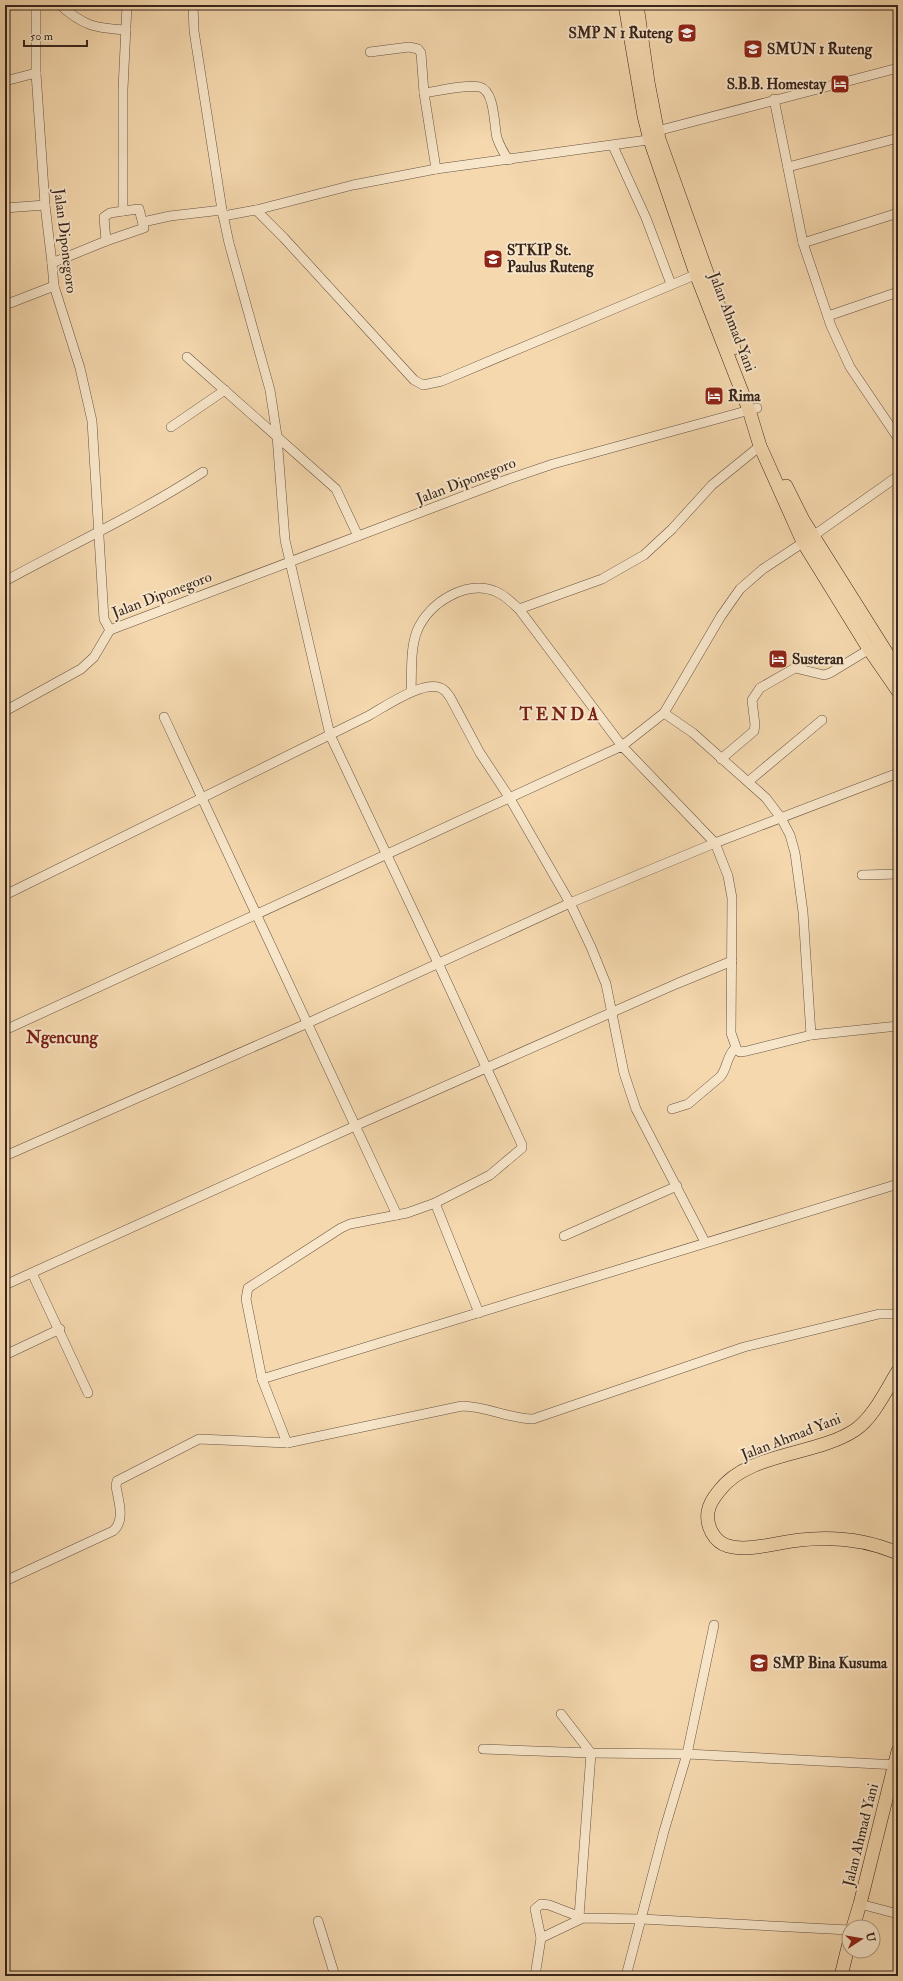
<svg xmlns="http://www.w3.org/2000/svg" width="903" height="1981" viewBox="0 0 903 1981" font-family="'IM FELL Double Pica',serif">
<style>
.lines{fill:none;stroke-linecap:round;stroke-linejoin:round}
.minor-casing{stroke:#665241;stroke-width:10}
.highway-casing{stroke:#37251d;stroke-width:14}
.minor{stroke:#f8e6ca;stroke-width:9}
.highway{stroke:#f5d8ae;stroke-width:13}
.labels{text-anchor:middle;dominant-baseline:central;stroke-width:4;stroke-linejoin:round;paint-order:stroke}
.poi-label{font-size:15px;font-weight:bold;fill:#37251d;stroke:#f8e6ca;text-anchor:start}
.street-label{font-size:15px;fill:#37251d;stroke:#f8e6ca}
.quarter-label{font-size:17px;font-weight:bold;fill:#7a1f14;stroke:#f8e6ca}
</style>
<rect width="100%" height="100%" fill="#f5d8ae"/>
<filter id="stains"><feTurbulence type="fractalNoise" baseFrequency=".005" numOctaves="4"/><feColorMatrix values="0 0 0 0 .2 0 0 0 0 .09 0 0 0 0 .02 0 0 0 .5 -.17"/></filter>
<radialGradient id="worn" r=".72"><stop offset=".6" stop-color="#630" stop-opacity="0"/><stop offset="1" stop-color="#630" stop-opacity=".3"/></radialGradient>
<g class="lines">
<g class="minor-casing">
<g id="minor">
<polyline points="36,5 36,73 45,205 52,263 54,286 80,368 92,421 104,619 110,630 506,480 553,464 757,408"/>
<path d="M60,5C84,26 94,28 126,30"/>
<polyline points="193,5 194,31 222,210 229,243 270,390 277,436 285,540 330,735 438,963 522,1145 522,1148 490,1175 435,1203 407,1213 350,1224 341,1228 248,1288 246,1299 262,1379 287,1443"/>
<path d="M370,52L409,47L418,49L421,53L424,93C439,91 465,84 480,87C495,91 494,126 497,138C500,146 504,154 509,160"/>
<polyline points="5,81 36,73"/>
<polyline points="424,93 436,169"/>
<polyline points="774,99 803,243 831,326 850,367 898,438"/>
<polyline points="657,131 898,68"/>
<polyline points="613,146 646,218 671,284"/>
<polyline points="788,167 898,138"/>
<polyline points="5,208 45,205"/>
<polyline points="256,210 353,185 436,169 655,139"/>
<polyline points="223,216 256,210 284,238 414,380 423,385 442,381 702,272"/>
<polyline points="143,222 170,216 222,210"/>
<polyline points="106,241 144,228 139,209 123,211"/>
<polyline points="803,243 898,213"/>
<polyline points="52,263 106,241 104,217 110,213 123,211 123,89 127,5"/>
<polyline points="5,305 54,286"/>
<polyline points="828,316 898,292"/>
<polyline points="187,357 336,489 358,536"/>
<polyline points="171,427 225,390"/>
<path d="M5,581C71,545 140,513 203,472"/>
<polyline points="519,609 602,579 644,555 672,529 712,485 760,446"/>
<path d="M411,691C412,672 410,649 417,631C429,602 467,579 497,592C506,596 512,603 519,609L622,746L664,713L721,616L740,589L763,569L813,536L898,476"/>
<polyline points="5,711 81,669 94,657 110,630"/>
<polyline points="664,713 693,733 766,798 781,818 790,835 795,853 803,912 811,1035"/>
<polyline points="164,717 397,1215"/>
<polyline points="721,759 754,731 755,725 752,700 760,688 795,668 824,675 830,673 873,647"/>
<polyline points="749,781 822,720"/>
<polyline points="862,875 898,874"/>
<path d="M5,895L368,716C383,708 428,676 444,690C446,691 448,695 450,697L480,753L509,797L570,903L591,947L606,984L624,1073L636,1109L705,1242"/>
<polyline points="5,1030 622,746 715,843 728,876 732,898 731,1033 737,1050 740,1052 747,1051 811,1035 898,1026"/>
<path d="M672,1109L688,1104L720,1077C728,1068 725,1059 735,1048"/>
<polyline points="5,1156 308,1023 570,903 715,843 898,773"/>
<polyline points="435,1203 479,1313"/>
<polyline points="564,1236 677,1186"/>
<polyline points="32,1273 88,1393"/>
<polyline points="5,1285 355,1126 676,984 732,961"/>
<polyline points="5,1355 60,1329"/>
<polyline points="262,1379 898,1184"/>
<path d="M5,1581L113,1531C126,1520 118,1500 116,1486L117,1481L199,1439L287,1443L462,1406C486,1406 509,1419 533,1419L744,1347L879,1314H898"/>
<polyline points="561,1714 591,1753 579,1917"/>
<polyline points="483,1749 591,1753 687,1754 898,1765"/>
<polyline points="860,1904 898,1914"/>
<polyline points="583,1918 549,1905 541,1904 535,1909 541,1938 583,1918 641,1919 849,1930"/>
<polyline points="318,1921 335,1976"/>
<polyline points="535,1976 541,1938"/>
<polyline points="626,1976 664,1831 687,1754 714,1625"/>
</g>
</g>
<g class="highway-casing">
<g id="highway">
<polyline points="625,5 644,116 650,140 696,274 749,410 760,446 803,542 869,649 898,691"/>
<polyline points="637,5 648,82 659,139 734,348"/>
<polyline points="786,486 803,520 898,671"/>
<path d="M898,1371C886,1390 874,1417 855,1430C816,1456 748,1452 719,1491C714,1497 709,1505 708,1512C706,1526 714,1542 728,1546C748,1552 779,1542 800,1540C833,1536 867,1540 898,1553"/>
<polyline points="853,1927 860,1904 898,1751"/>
<polyline points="841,1976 849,1943"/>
</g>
</g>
<use href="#minor" class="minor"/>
<use href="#highway" class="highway"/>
</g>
<defs>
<g id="school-square" transform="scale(1)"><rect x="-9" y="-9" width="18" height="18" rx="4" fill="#8f2418" stroke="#f8e6ca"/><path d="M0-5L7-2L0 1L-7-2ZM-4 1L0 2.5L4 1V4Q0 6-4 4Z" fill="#fff"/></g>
<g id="hotel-square" transform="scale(1)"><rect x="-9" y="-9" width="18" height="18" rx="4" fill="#8f2418" stroke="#f8e6ca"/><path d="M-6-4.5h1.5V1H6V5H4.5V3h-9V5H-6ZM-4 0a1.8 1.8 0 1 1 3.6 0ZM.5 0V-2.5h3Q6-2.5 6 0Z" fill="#fff"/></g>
</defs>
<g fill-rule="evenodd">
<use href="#school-square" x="687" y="33"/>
<use href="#school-square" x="753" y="49"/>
<use href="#hotel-square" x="840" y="84"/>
<use href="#school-square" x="493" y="259"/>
<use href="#hotel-square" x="714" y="396"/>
<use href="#hotel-square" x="778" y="659"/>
<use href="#school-square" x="759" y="1663"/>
</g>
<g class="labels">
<g class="poi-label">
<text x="673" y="33" text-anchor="end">SMP N 1 Ruteng</text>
<text x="767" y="49">SMUN 1 Ruteng</text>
<text x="826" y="84" text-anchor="end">S.B.B. Homestay</text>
<text x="507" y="250">STKIP St.<tspan x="507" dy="17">Paulus Ruteng</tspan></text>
<text x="728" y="396">Rima</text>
<text x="792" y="659">Susteran</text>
<text x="773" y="1663">SMP Bina Kusuma</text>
</g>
<g class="street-label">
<text transform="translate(65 241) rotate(83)">Jalan Diponegoro</text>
<text transform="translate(732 322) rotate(69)">Jalan Ahmad Yani</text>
<text transform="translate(466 481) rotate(-21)">Jalan Diponegoro</text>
<text transform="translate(162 595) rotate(-21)">Jalan Diponegoro</text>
<text transform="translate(791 1437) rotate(-21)">Jalan Ahmad Yani</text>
<text transform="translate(861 1835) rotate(-76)">Jalan Ahmad Yani</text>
</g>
<g class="quarter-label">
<text x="559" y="714">T E N D A</text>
<text x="62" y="1037">Ngencung</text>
</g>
</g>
<rect width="903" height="1981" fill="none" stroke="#f5d8ae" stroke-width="20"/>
<rect x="6" y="6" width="891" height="1969" fill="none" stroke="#37251d" stroke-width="2"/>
<rect x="10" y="10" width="883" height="1961" fill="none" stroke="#37251d"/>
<g transform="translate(861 1939) rotate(78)"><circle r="19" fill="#f8e6ca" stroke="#ab9985"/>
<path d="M0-3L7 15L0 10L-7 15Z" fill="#8f2418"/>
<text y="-6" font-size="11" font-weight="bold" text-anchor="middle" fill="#37251d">U</text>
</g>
<path d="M24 40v6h63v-6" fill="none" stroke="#37251d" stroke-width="2"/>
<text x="30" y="40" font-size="12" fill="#37251d" stroke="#f8e6ca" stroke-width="3" paint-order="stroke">50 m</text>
<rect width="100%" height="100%" filter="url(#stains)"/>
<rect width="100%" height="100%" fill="url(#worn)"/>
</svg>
